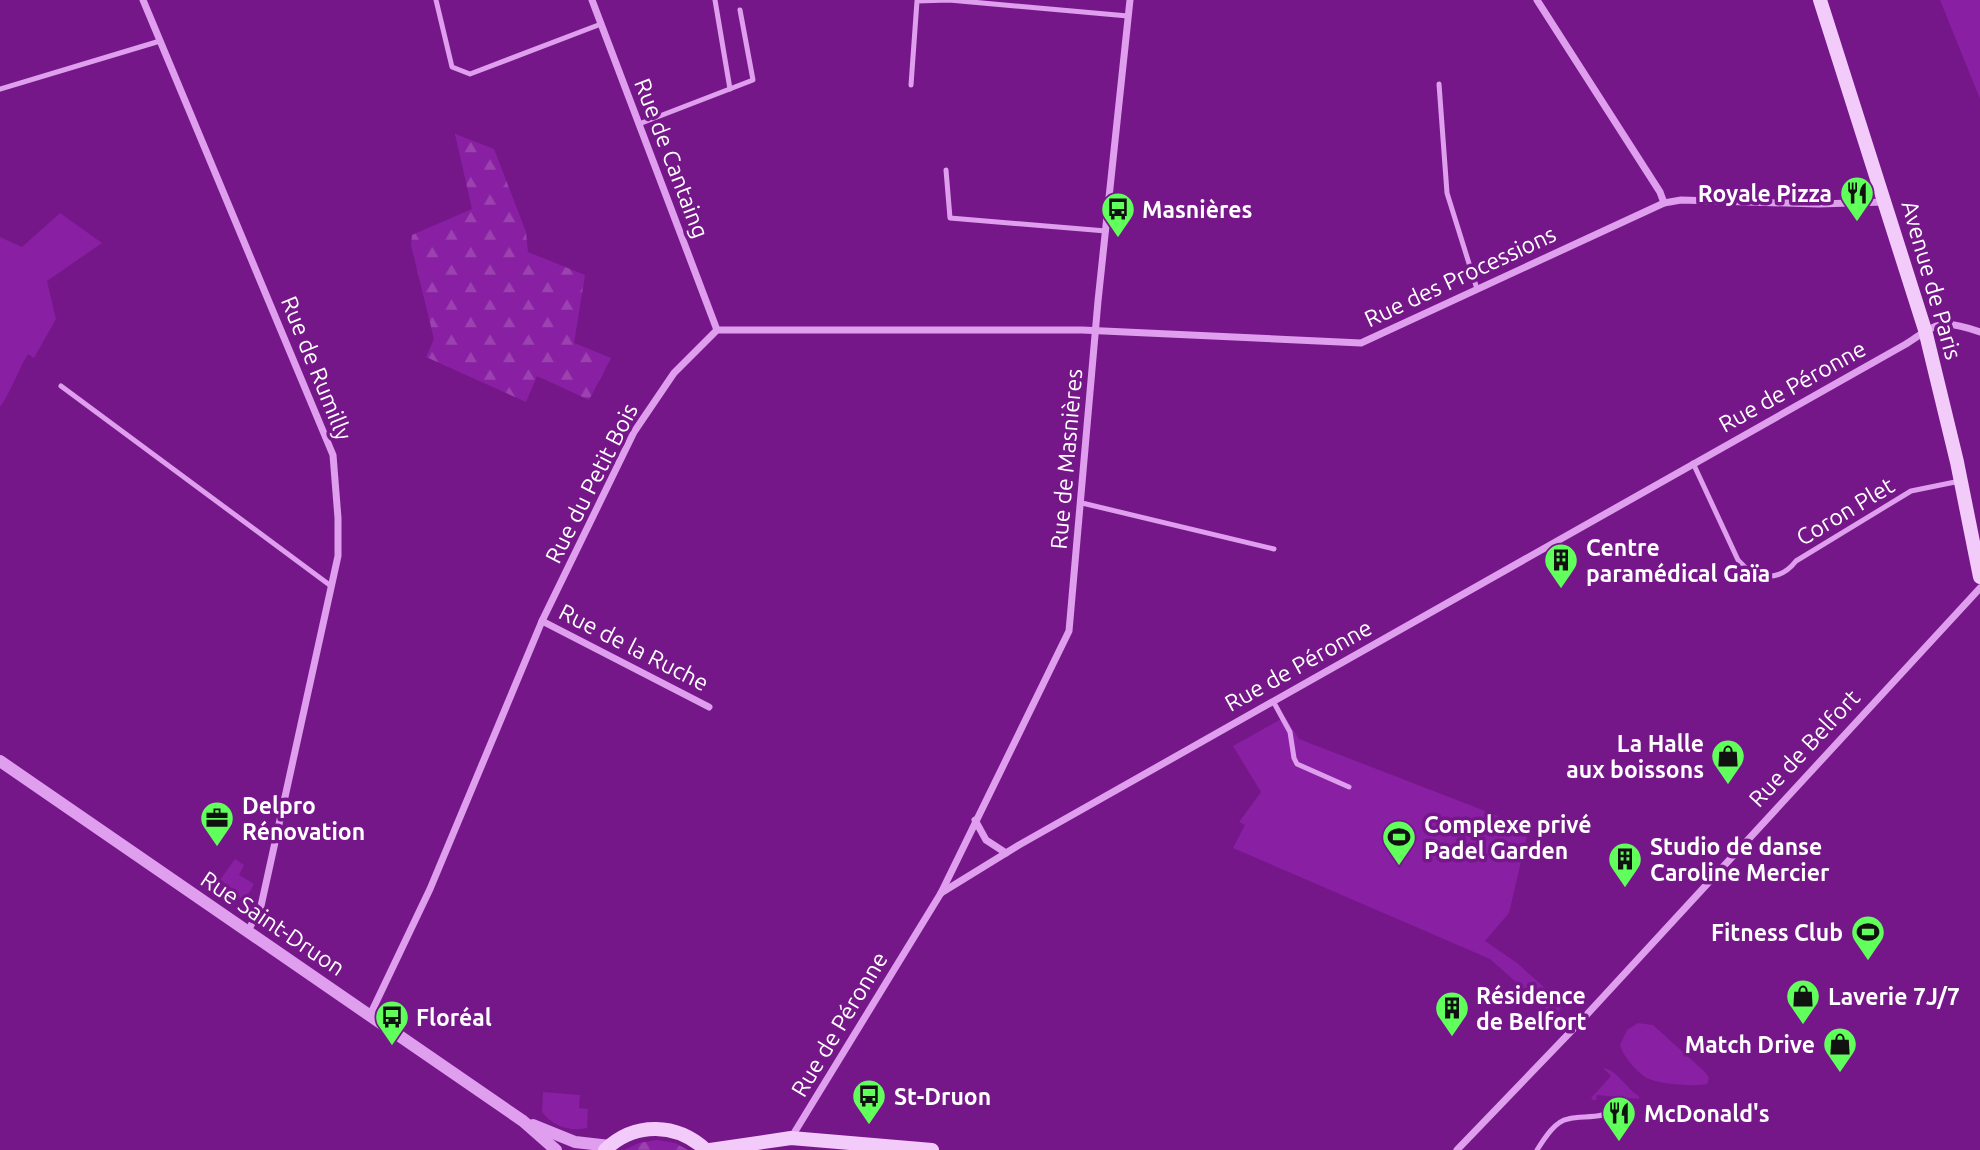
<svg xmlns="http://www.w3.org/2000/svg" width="1980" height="1150" viewBox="0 0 1980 1150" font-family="Ubuntu,sans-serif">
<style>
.grass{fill:#891fa2}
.forest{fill:url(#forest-firs)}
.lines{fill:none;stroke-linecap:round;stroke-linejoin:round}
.service{stroke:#df9eee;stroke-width:5}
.minor{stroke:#df9eee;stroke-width:7}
.tertiary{stroke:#df9eee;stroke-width:12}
.secondary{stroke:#f2cbfa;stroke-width:14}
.labels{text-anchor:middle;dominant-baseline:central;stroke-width:7;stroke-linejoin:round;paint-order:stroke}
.street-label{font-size:23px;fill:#fff;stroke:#751789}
.poi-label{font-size:23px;font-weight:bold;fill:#fff;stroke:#751789;text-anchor:start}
</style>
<defs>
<pattern id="forest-firs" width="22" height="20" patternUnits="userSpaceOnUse" patternTransform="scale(1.75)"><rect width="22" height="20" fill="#891fa2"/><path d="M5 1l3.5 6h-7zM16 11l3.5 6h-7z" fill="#9b41b0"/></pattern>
</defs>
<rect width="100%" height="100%" fill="#751789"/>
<g class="grass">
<polygon points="1940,0 1980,0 1980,99"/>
<path d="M60,213L102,243L47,281L56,319L34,358L28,354C17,372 12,390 0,407V237L22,247Z"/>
<polygon points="1285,717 1299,739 1529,828 1509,913 1485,941 1517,963 1564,1005 1554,1016 1490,959 1233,848 1245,825 1239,822 1261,792 1233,746"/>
<polygon points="235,859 244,865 239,875 254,884 249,893 242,899 217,884"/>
<path d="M1638,1023L1653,1025L1706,1073L1709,1078L1707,1084C1693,1087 1656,1084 1645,1077C1635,1070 1623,1056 1620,1045L1627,1030Z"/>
<path d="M1603,1068C1618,1070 1626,1089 1639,1096V1099L1597,1095L1596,1100H1593L1591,1098L1611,1076Z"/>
<path d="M543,1092L580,1095L579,1108L588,1109L587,1128C569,1132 553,1126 542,1112Z"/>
</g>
<g class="forest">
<polygon points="455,134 494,149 526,232 528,252 585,275 574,343 611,358 589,400 537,376 526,402 426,357 434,339 411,245 412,235 472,209"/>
<polygon points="657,1140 675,1143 688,1150 624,1150 639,1143"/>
</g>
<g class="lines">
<g class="service">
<polyline points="436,0 452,67 470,74 601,24"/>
<polyline points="715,0 730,89"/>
<polyline points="1439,84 1447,193 1477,289"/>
<polyline points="911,85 917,1 949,0 1128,16"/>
<polyline points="0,89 160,41"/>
<polyline points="639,124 753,80 740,10"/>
<polyline points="946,170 950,218 1106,231"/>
<polyline points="61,386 331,586"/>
<path d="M1693,463L1738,560C1755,580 1779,583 1796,561L1911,491L1960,481"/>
<polyline points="1082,503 1274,549"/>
<polyline points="1273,701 1290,732 1294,758 1297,764 1349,787"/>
<path d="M1537,1150C1544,1139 1555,1121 1568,1119C1579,1116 1590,1118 1602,1115"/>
</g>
<g class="minor">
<polyline points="143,0 333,455 338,518 338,556 261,906 248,931"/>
<polyline points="592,0 717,330"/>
<polyline points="1537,0 1660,192 1664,203"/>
<polyline points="542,621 709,707"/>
<polyline points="975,820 986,840 1006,853"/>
<path d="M941,893L1019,845L1906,344C1938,323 1941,318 1980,332"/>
<polyline points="370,1015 430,889 542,621 634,432 674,373 717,330 1082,330 1361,343 1664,203 1681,200 1818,204 1885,202"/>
<polyline points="791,1138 941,893 1069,631 1098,301 1130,0"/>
<polyline points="1457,1150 1580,1022 1980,588"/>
</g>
<g class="tertiary">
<polyline points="0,761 523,1121 556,1150"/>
<polyline points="533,1125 575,1142 610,1146"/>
</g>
<g class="secondary">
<polyline points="1820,0 1925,330 1957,462 1980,577"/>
<path d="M605,1150C635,1121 677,1123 706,1150"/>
<polyline points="710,1150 791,1138 932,1150"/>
</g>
</g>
<defs>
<g id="restaurant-pin" transform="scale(1.75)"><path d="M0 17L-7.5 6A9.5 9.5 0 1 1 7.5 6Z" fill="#60ff5b" stroke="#751789"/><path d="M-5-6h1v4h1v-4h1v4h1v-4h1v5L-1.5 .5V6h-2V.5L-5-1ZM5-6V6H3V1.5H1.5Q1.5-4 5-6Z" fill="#111"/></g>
<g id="bus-pin" transform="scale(1.75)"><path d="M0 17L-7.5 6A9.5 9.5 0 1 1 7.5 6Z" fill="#60ff5b" stroke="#751789"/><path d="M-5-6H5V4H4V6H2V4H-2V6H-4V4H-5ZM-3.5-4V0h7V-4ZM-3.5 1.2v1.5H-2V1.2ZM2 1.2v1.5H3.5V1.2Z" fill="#111"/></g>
<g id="building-pin" transform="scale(1.75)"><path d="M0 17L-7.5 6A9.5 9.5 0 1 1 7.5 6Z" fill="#60ff5b" stroke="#751789"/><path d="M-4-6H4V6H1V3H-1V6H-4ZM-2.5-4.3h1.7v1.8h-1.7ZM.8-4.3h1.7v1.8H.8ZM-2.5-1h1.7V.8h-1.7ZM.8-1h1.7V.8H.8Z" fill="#111"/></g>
<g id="shop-pin" transform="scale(1.75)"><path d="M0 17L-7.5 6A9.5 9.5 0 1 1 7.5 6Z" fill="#60ff5b" stroke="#751789"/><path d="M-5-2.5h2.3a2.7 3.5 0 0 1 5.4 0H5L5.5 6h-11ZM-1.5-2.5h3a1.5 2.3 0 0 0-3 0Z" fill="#111"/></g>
<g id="office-pin" transform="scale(1.75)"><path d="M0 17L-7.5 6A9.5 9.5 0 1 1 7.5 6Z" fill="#60ff5b" stroke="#751789"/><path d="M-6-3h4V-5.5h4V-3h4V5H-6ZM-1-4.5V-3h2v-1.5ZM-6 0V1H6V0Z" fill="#111"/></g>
<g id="stadium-pin" transform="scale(1.75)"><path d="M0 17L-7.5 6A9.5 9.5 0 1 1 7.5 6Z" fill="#60ff5b" stroke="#751789"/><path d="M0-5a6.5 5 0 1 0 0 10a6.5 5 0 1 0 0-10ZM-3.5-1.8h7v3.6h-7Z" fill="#111"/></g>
</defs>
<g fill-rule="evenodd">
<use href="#restaurant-pin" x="1857" y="193"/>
<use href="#bus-pin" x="1118" y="209"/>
<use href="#building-pin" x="1561" y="560"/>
<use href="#shop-pin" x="1728" y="756"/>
<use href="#office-pin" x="217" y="818"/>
<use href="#stadium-pin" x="1399" y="837"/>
<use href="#building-pin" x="1625" y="859"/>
<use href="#stadium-pin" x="1868" y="932"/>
<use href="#shop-pin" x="1803" y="996"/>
<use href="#building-pin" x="1452" y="1008"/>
<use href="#bus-pin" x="392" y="1017"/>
<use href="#shop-pin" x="1840" y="1044"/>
<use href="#bus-pin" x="869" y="1096"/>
<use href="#restaurant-pin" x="1619" y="1113"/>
</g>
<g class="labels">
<g class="street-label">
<text transform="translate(672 158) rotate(69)">Rue de Cantaing</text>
<text transform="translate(1460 276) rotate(-25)">Rue des Processions</text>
<text transform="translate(1932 280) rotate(74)">Avenue de Paris</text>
<text transform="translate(317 368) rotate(68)">Rue de Rumilly</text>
<text transform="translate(1792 386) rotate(-29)">Rue de Péronne</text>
<text transform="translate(1066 459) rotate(-85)">Rue de Masnières</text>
<text transform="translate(591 483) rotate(-63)">Rue du Petit Bois</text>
<text transform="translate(1845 511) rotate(-31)">Coron Plet</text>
<text transform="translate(634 647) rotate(27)">Rue de la Ruche</text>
<text transform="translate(1298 665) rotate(-29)">Rue de Péronne</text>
<text transform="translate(1804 748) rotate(-47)">Rue de Belfort</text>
<text transform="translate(273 923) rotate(34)">Rue Saint-Druon</text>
<text transform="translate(839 1024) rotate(-59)">Rue de Péronne</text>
</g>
<g class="poi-label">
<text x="1832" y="193" text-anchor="end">Royale Pizza</text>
<text x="1142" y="209">Masnières</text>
<text x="1586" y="547">Centre<tspan x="1586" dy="26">paramédical Gaïa</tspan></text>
<text x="1704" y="743" text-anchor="end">La Halle<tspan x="1704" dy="26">aux boissons</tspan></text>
<text x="242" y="805">Delpro<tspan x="242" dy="26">Rénovation</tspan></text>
<text x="1424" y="824">Complexe privé<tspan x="1424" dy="26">Padel Garden</tspan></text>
<text x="1650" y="846">Studio de danse<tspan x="1650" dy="26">Caroline Mercier</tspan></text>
<text x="1843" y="932" text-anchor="end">Fitness Club</text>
<text x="1476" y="995">Résidence<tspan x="1476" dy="26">de Belfort</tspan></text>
<text x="1828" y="996">Laverie 7J/7</text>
<text x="416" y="1017">Floréal</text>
<text x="1815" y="1044" text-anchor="end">Match Drive</text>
<text x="894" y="1096">St-Druon</text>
<text x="1644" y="1113">McDonald's</text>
</g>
</g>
</svg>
